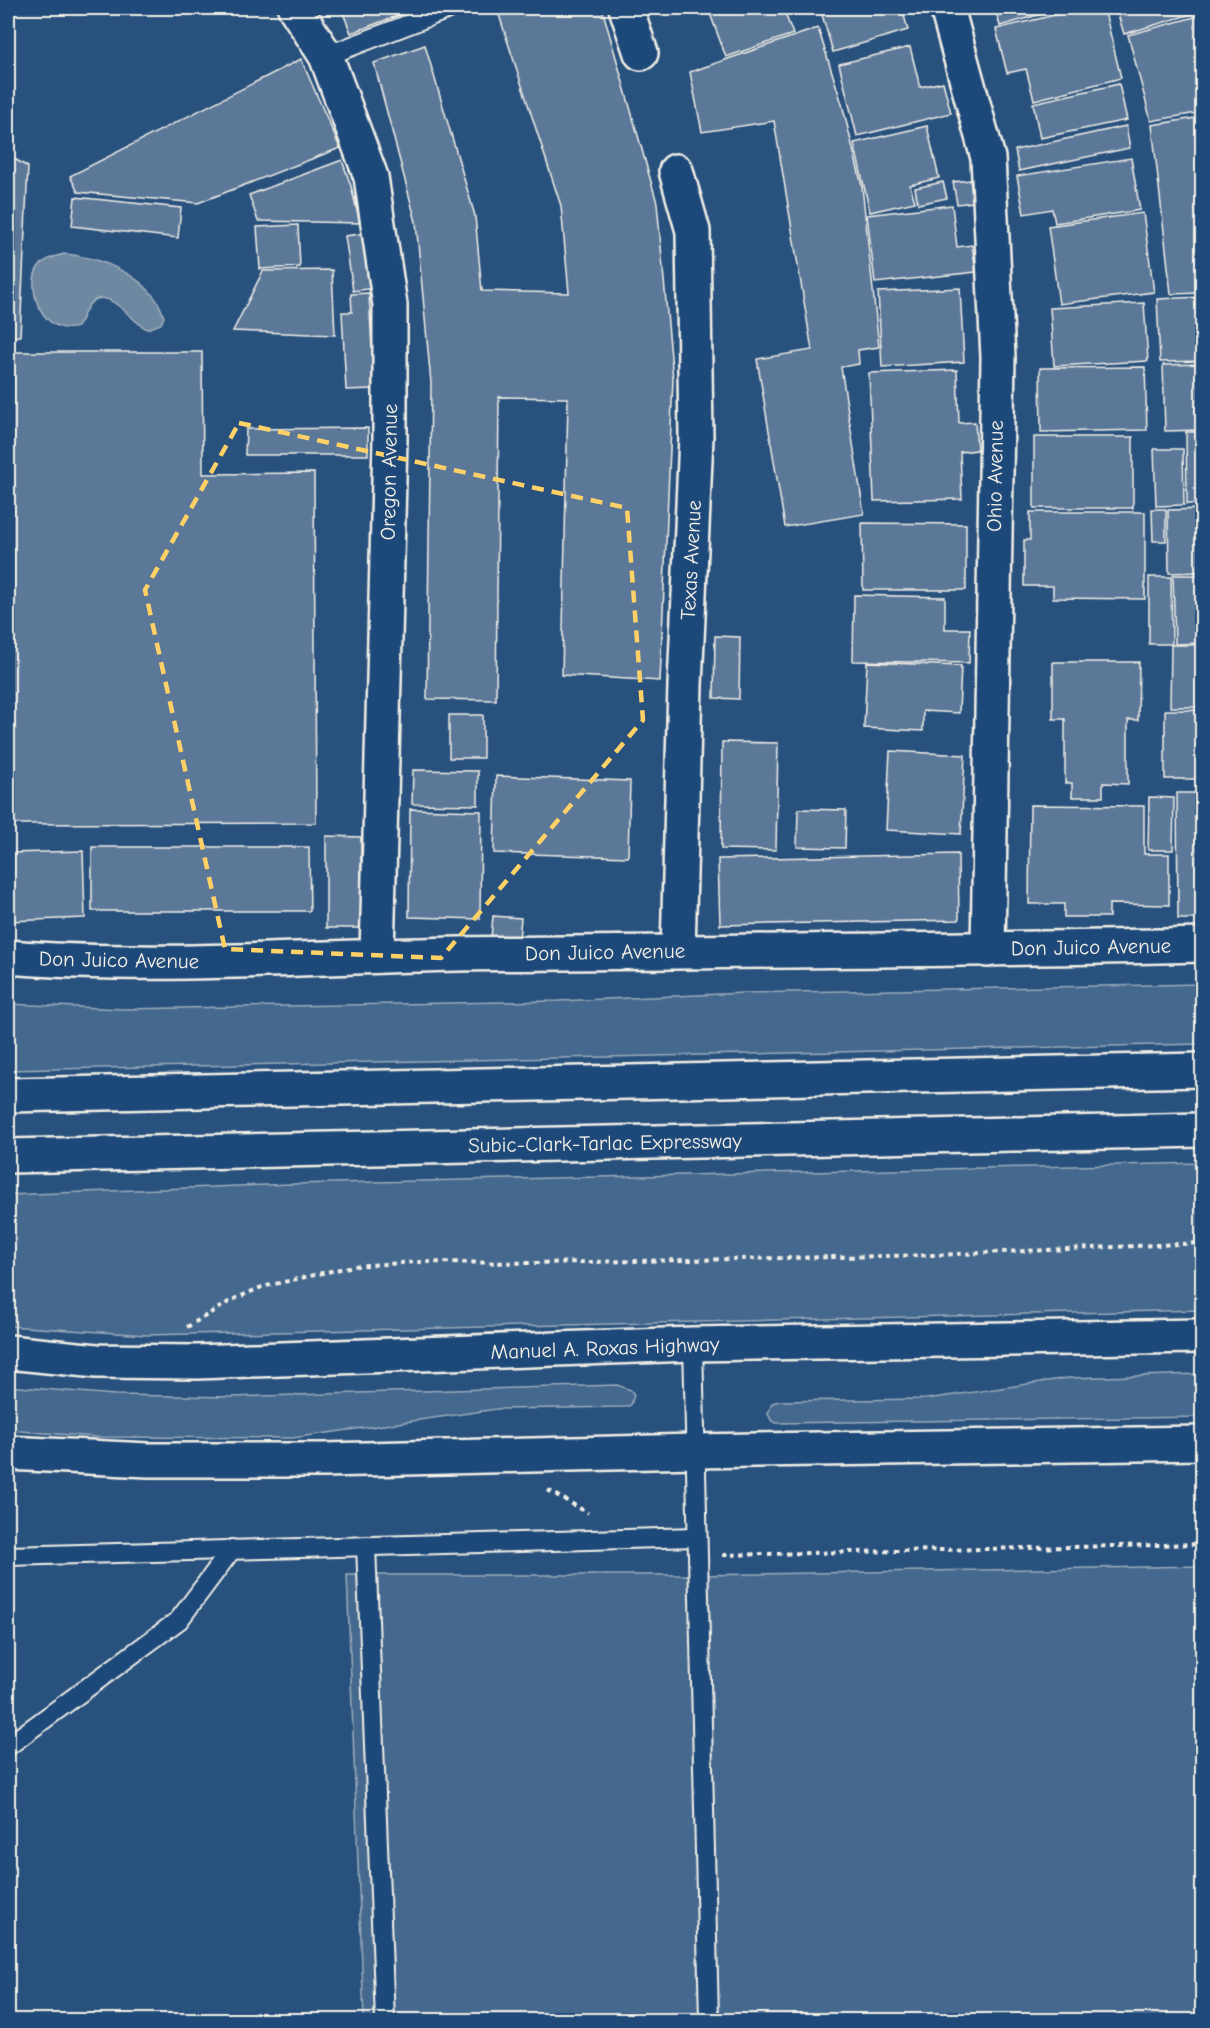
<svg xmlns="http://www.w3.org/2000/svg" width="1210" height="2028" viewBox="0 0 1210 2028" font-family="'Comic Neue',sans-serif">
<style>
.green{fill:#45688e;stroke:#9cacbb;stroke-width:1.5}
.water{fill:#6e88a2;stroke:#a4b2be;stroke-width:1.5}
.building{fill:#5b7899;stroke:#f4f1e8;stroke-width:1.5}
.lines{fill:none;stroke-linecap:round;stroke-linejoin:round}
.lane-casing{stroke:#f4f1e8;stroke-width:22}
.street-casing{stroke:#f4f1e8;stroke-width:38}
.secondary-casing{stroke:#f4f1e8;stroke-width:38}
.primary-casing{stroke:#f4f1e8;stroke-width:38}
.highway-casing{stroke:#f4f1e8;stroke-width:38}
.path{stroke:#f4f1e8;stroke-width:4;stroke-dasharray:4.5 4.5;stroke-linecap:butt}
.lane{stroke:#1f4a7a;stroke-width:18}
.street{stroke:#1f4a7a;stroke-width:33}
.secondary{stroke:#1f4a7a;stroke-width:33}
.primary{stroke:#1f4a7a;stroke-width:33}
.highway{stroke:#1f4a7a;stroke-width:33}
.marked{fill:none;stroke:#ffd166;stroke-width:4.5;stroke-dasharray:12 8;stroke-linejoin:round}
.labels{text-anchor:middle;dominant-baseline:central;stroke-width:4.5;stroke-linejoin:round;paint-order:stroke}
.street-label{font-size:21px;fill:#f4f1e8;stroke:#1f4a7a}
</style>
<rect width="100%" height="100%" fill="#28517e"/>
<filter id="ink" filterUnits="userSpaceOnUse"><feTurbulence type="fractalNoise" baseFrequency=".0167" numOctaves="2"/><feDisplacementMap in="SourceGraphic" scale="12" xChannelSelector="R" yChannelSelector="G"/><feConvolveMatrix kernelMatrix="1 2 1 2 8 2 1 2 1" color-interpolation-filters="sRGB"/></filter>
<g filter="url(#ink)">
<g class="green">
<polygon points="1202,984 1202,1044 8,1070 8,1004 124,1009 559,1001 744,993"/>
<polygon points="1202,1163 1202,1310 147,1335 8,1326 8,1195 291,1184"/>
<polygon points="1202,1374 1202,1417 776,1423 771,1420 768,1414 772,1403 779,1401 927,1399 1068,1378"/>
<polygon points="617,1385 631,1390 634,1395 631,1405 625,1407 497,1409 292,1438 96,1437 8,1430 8,1386 115,1395 231,1397"/>
<polygon points="1202,1566 1202,2020 364,2020 347,1575 700,1575"/>
</g>
<path class="water" d="M64,254C101,257 153,277 164,317L161,324L147,329C132,323 106,281 88,306C84,313 82,320 77,327C43,337 24,287 39,266C45,259 55,256 64,254Z"/>
<g class="building">
<polygon points="341,8 418,8 351,33"/>
<polygon points="517,8 602,8 657,203 673,379 660,681 562,675 568,398 499,397 496,700 427,699 431,383 416,222 374,63 425,45 475,216 482,291 569,293 561,206 499,15"/>
<polygon points="708,8 783,8 793,34 726,57"/>
<polygon points="820,8 902,8 908,30 833,52"/>
<polygon points="995,8 1062,8 1000,26"/>
<polygon points="1084,8 1104,8 1121,78 1034,100 1026,69 1007,73 996,29"/>
<polygon points="1116,8 1202,8 1202,11 1124,34"/>
<polygon points="1202,15 1202,112 1151,121 1128,35"/>
<polygon points="818,28 842,104 862,186 879,347 858,350 859,364 841,367 864,514 785,527 757,359 812,350 774,121 702,132 690,72"/>
<polygon points="910,47 920,87 943,82 951,113 857,136 839,64"/>
<polygon points="301,59 340,148 198,203 78,192 70,176"/>
<polygon points="1119,84 1127,120 1040,138 1033,103"/>
<polygon points="1202,117 1202,293 1171,294 1152,125"/>
<polygon points="927,126 939,178 910,185 915,202 870,212 854,143"/>
<polygon points="1126,126 1130,148 1019,171 1015,150"/>
<polygon points="8,155 28,167 20,336 8,337"/>
<polygon points="1131,158 1140,210 1055,223 1052,209 1024,214 1017,176"/>
<polygon points="342,160 351,186 360,223 258,221 249,195"/>
<polygon points="970,180 973,202 957,204 953,182"/>
<polygon points="943,182 947,198 918,204 915,188"/>
<polygon points="75,197 181,208 178,238 72,226"/>
<polygon points="952,205 957,247 972,245 976,272 875,283 867,215"/>
<polygon points="1143,213 1154,292 1059,304 1048,226"/>
<polygon points="298,225 300,267 260,269 257,227"/>
<polygon points="367,233 375,288 353,291 345,236"/>
<polygon points="332,270 335,335 233,331 263,271"/>
<polygon points="960,288 964,362 882,367 878,292"/>
<polygon points="369,293 374,389 346,390 342,312 352,312 351,294"/>
<polygon points="1202,297 1202,361 1160,362 1157,299"/>
<polygon points="1144,303 1148,361 1054,366 1050,308"/>
<polygon points="8,352 202,352 203,474 314,473 316,823 8,824"/>
<polygon points="1202,364 1202,430 1165,431 1163,365"/>
<polygon points="1145,367 1147,430 1041,432 1040,368"/>
<polygon points="957,370 959,423 975,422 977,450 960,452 962,499 874,501 869,373"/>
<polygon points="368,428 368,455 245,455 246,429"/>
<polygon points="1186,432 1202,432 1202,504 1187,504"/>
<rect x="1034" y="437" width="99" height="71"/>
<polygon points="1154,449 1183,449 1184,505 1156,506"/>
<polygon points="1152,509 1166,509 1166,541 1153,541"/>
<polygon points="1202,509 1202,572 1169,573 1168,510"/>
<polygon points="1030,512 1145,512 1145,599 1053,598 1053,586 1024,586 1024,540 1030,540"/>
<polygon points="862,523 966,524 966,590 863,590"/>
<polygon points="1173,575 1202,575 1202,643 1175,644"/>
<polygon points="1149,577 1171,577 1172,644 1149,644"/>
<polygon points="854,595 945,597 945,629 970,629 969,663 853,661"/>
<polygon points="715,636 740,637 739,699 714,698"/>
<polygon points="1171,645 1202,645 1202,707 1170,707"/>
<polygon points="867,662 961,666 959,713 923,711 923,731 864,728"/>
<polygon points="1053,662 1139,662 1138,720 1128,720 1128,784 1103,783 1103,797 1072,797 1072,783 1065,783 1065,719 1053,719"/>
<rect x="1165" y="710" width="37" height="69"/>
<rect x="449" y="715" width="34" height="43"/>
<polygon points="722,742 778,743 776,850 721,849"/>
<polygon points="890,751 965,755 961,834 886,830"/>
<polygon points="413,770 478,771 478,805 412,804"/>
<polygon points="496,776 630,781 628,857 494,853"/>
<polygon points="1177,793 1202,793 1202,919 1178,919"/>
<polygon points="1149,797 1174,798 1173,850 1148,850"/>
<polygon points="1030,805 1144,806 1144,854 1169,854 1169,905 1109,904 1109,917 1064,917 1064,904 1029,904"/>
<polygon points="410,809 481,811 480,919 409,917"/>
<polygon points="798,809 846,810 845,848 797,847"/>
<polygon points="326,836 361,837 361,928 326,928"/>
<polygon points="92,847 309,847 310,911 92,911"/>
<polygon points="83,851 85,918 8,921 8,853"/>
<polygon points="958,854 959,920 720,925 718,859"/>
<polygon points="493,916 521,918 519,940 491,938"/>
</g>
<g class="lines">
<g class="lane-casing">
<g id="lane">
<polyline points="326,56 451,8"/>
<polyline points="693,1344 709,2020"/>
<polyline points="366,1546 385,2020"/>
<polyline points="8,1556 696,1537"/>
<polyline points="8,1746 179,1620 232,1549"/>
</g>
</g>
<g class="street-casing">
<g id="street">
<polyline points="295,8 326,56 371,177 390,305 390,439 377,956"/>
<polyline points="626,8 641,53"/>
<polyline points="947,8 988,158 998,357 988,950"/>
<polyline points="676,171 693,231 696,437 685,685 678,951"/>
</g>
</g>
<g class="secondary-casing">
<path id="secondary" d="M8,957C157,969 308,957 458,954C706,951 954,951 1202,945"/>
</g>
<g class="primary-casing">
<g id="primary">
<polyline points="8,1352 97,1361 197,1362 693,1344 1202,1336"/>
<polyline points="8,1453 148,1460 324,1460 695,1451 1202,1443"/>
</g>
</g>
<g class="highway-casing">
<g id="highway">
<polyline points="8,1095 1202,1070"/>
<polyline points="8,1156 1202,1130"/>
</g>
</g>
<g class="path">
<polyline points="187,1327 232,1300 262,1287 353,1266 417,1262 537,1263 936,1255 1202,1243"/>
<polyline points="548,1490 588,1513"/>
<polyline points="723,1555 1202,1544"/>
</g>
<use href="#lane" class="lane"/>
<use href="#street" class="street"/>
<use href="#secondary" class="secondary"/>
<use href="#primary" class="primary"/>
<use href="#highway" class="highway"/>
</g>
</g>
<path class="marked" d="M239,423L627,508L643,720L441,958L225,949L145,590Z"/>
<g class="labels">
<g class="street-label">
<text transform="translate(389 472) rotate(-89)">Oregon Avenue</text>
<text transform="translate(995 476) rotate(-89)">Ohio Avenue</text>
<text transform="translate(691 560) rotate(-87)">Texas Avenue</text>
<text transform="translate(1091 947) rotate(-1)">Don Juico Avenue</text>
<text transform="translate(605 952) rotate(-1)">Don Juico Avenue</text>
<text transform="translate(119 960) rotate(1)">Don Juico Avenue</text>
<text transform="translate(605 1143) rotate(-1)">Subic-Clark-Tarlac Expressway</text>
<text transform="translate(605 1348) rotate(-2)">Manuel A. Roxas Highway</text>
</g>
</g>
<rect width="1210" height="2028" fill="none" stroke="#1f4a7a" stroke-width="30"/>
<rect x="15" y="15" width="1180" height="1998" fill="none" stroke="#f4f1e8" stroke-width="2" filter="url(#ink)"/>
</svg>
